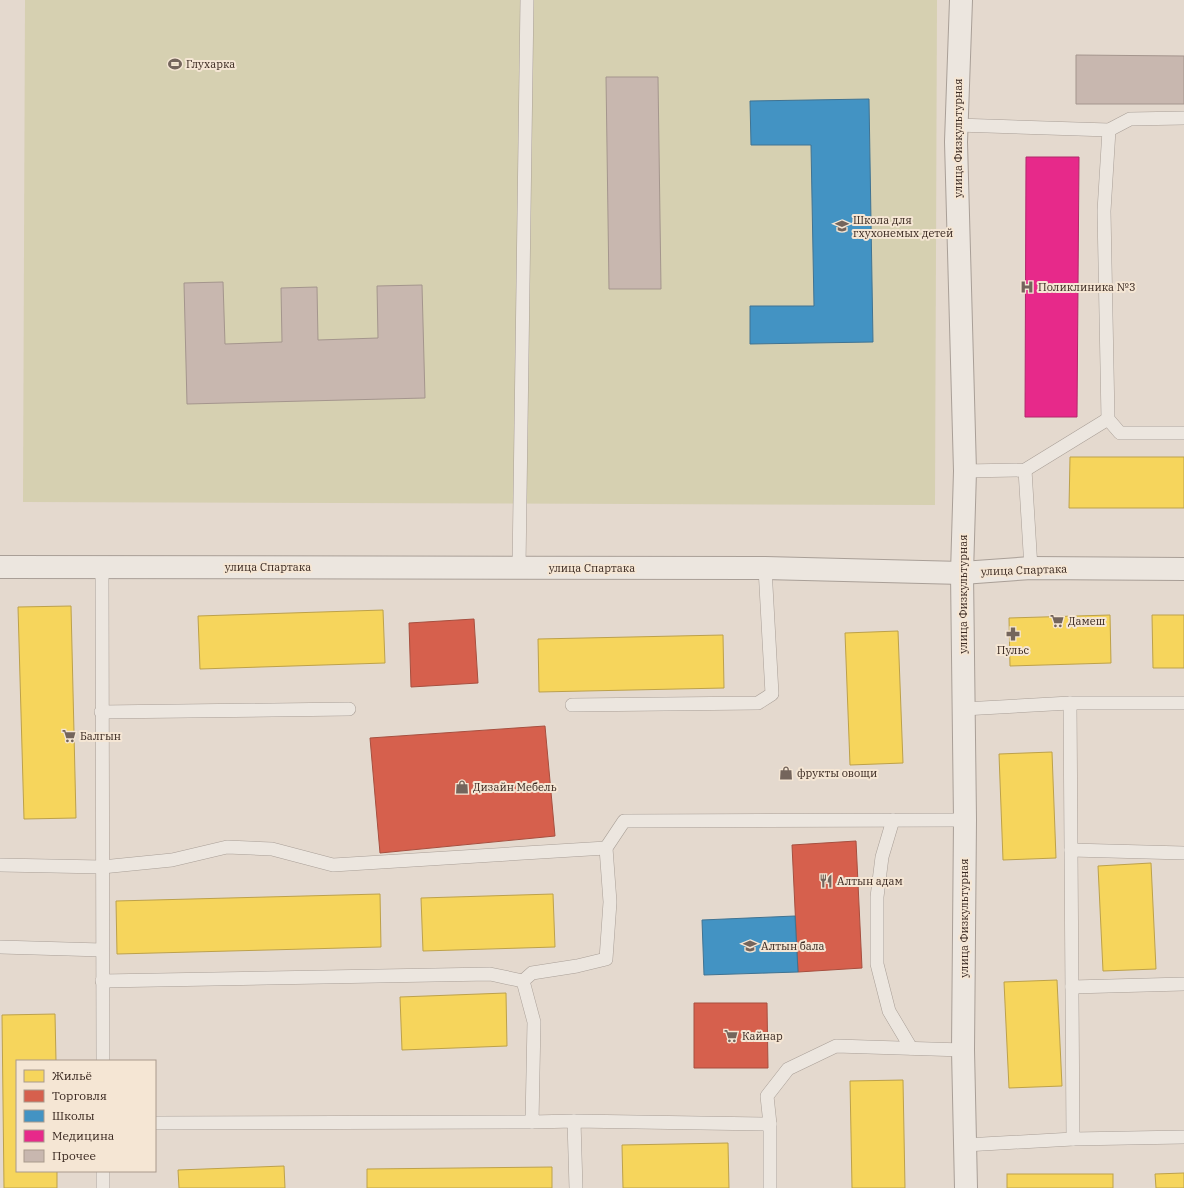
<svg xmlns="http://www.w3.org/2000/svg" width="1184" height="1188" viewBox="0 0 1184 1188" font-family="'IBM Plex Serif',serif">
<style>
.green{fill:#d6d0b1}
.homes{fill:#f6d55c;stroke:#bda14a}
.shops{fill:#d6604d;stroke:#a74f3f}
.schools{fill:#4393c3;stroke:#407392}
.health{fill:#e7298a;stroke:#b2286a}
.building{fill:#c8b7af;stroke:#a4958d}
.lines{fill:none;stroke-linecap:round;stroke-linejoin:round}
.lane-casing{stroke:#a99f97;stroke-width:14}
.street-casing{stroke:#a99f97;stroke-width:24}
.lane{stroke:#ece6df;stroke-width:13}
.street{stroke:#ece6df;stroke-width:22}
.labels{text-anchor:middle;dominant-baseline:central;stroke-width:4;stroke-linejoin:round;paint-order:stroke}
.poi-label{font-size:11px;fill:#38271f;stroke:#f5e6d4;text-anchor:start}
.street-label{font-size:11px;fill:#38271f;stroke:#f5e6d4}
</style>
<rect width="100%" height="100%" fill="#e4d9ce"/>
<polygon class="green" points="25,0 937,0 935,505 23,502"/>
<g class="homes">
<polygon points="1070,457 1184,457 1184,508 1069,508"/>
<polygon points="71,606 76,818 24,819 18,607"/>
<polygon points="383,610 385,663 200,669 198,616"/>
<polygon points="1110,615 1111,663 1010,666 1009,618"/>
<polygon points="1152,615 1184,615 1184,668 1153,668"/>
<polygon points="898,631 903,763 850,765 845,633"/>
<polygon points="723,635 724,688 539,692 538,639"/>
<polygon points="1052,752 1056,858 1003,860 999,754"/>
<polygon points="1151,863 1156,969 1103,971 1098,866"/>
<polygon points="380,894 381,947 117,954 116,901"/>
<polygon points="553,894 555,947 423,951 421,898"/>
<polygon points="1057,980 1062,1086 1009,1088 1004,982"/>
<polygon points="506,993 507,1046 402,1050 400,997"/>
<polygon points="55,1014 56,1061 17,1061 17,1171 57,1171 57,1188 4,1188 2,1015"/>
<polygon points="903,1080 905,1188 852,1188 850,1081"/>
<polygon points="728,1143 729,1188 623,1188 622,1145"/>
<polygon points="284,1166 285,1188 179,1188 178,1170"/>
<polygon points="552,1167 552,1188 367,1188 367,1169"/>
<polygon points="1184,1173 1184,1188 1156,1188 1155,1174"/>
<rect x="1007" y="1174" width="106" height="14"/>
</g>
<g class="shops">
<polygon points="474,619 478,683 411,687 409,623"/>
<polygon points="545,726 555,836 380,853 370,738"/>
<polygon points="856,841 862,968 798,972 792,845"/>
<polygon points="694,1003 767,1003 768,1068 694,1068"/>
</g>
<g class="schools">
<polygon points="869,99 873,342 750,344 750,306 814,306 811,145 751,145 750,101"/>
<polygon points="795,916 798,972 704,975 702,920"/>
</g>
<polygon class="health" points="1026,157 1079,157 1077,417 1025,417"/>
<g class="building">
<polygon points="1076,55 1184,56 1184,104 1076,104"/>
<polygon points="606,77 658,77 661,289 609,289"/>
<polygon points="223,282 225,344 282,342 281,288 317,287 318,340 378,338 377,286 422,285 425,398 187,404 184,283"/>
</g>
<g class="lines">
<g class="lane-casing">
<g id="lane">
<polyline points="957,125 1109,130 1130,119 1184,118"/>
<polyline points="1109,130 1104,211 1108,419 1120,433 1184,433"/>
<polyline points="1025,470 1031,568"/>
<polyline points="965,471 1025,470 1108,419"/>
<polyline points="102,567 103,1061"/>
<polyline points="519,568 527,0"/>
<polyline points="572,705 758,703 772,694 765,568"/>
<polyline points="963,709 1070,703 1184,703"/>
<polyline points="101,712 349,709"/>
<polyline points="893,820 882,857 877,897 877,964 889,1011 911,1048"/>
<polyline points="1071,850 1184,853"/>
<polyline points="0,865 102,867 172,860 227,847 272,849 333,865 606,848"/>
<polyline points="0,947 102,950"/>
<polyline points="102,981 490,974 523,981"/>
<polyline points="1072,987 1184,984"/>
<polyline points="574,1121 576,1188"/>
<polyline points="155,1123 532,1122"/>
<polyline points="770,1124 574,1121 532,1122 534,1022 523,981 532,973 577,966 606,959 610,902 606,848 624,821 965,820"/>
<polyline points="1073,1139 1184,1137"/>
<polyline points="965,1145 1073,1139 1070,703"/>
<polyline points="103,1188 103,1171"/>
<polyline points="770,1188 770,1124 767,1096 788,1069 836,1046 963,1050"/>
</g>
</g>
<g class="street-casing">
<g id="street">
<polyline points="961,0 956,142 965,471 962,573 965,820 963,1050 966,1188"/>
<polyline points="0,567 765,568 962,573 1031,568 1184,569"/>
</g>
</g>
<use href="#lane" class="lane"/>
<use href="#street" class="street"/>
</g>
<defs>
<g id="stadium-bare" transform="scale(1.08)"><path d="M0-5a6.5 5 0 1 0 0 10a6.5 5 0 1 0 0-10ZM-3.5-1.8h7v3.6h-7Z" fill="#74655c" stroke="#f5e6d4" stroke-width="2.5" paint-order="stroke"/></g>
<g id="school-bare" transform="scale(1.08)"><path d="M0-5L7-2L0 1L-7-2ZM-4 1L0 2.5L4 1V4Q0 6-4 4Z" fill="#74655c" stroke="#f5e6d4" stroke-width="2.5" paint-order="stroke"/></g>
<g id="hospital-bare" transform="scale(1.08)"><path d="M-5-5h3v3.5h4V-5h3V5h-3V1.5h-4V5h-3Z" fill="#74655c" stroke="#f5e6d4" stroke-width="2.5" paint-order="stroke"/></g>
<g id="supermarket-bare" transform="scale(1.08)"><path d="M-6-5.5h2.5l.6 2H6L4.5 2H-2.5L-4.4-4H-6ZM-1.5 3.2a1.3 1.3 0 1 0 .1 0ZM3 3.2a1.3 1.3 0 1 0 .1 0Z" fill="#74655c" stroke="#f5e6d4" stroke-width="2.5" paint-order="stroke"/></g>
<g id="pharmacy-bare" transform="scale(1.08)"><path d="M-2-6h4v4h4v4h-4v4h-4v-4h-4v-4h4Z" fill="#74655c" stroke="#f5e6d4" stroke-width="2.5" paint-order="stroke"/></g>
<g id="shop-bare" transform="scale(1.08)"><path d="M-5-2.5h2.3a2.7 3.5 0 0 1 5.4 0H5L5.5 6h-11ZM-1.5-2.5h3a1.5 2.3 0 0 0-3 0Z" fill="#74655c" stroke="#f5e6d4" stroke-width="2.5" paint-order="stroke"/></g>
<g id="restaurant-bare" transform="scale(1.08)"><path d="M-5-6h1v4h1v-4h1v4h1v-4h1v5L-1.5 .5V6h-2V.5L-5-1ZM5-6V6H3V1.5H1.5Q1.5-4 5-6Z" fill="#74655c" stroke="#f5e6d4" stroke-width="2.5" paint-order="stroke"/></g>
</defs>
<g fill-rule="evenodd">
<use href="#stadium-bare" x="175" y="64"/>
<use href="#school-bare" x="842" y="226"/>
<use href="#hospital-bare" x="1027" y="287"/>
<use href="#supermarket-bare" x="1057" y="621"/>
<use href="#pharmacy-bare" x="1013" y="634"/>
<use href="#supermarket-bare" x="69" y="736"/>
<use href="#shop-bare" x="786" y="773"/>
<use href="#shop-bare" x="462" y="787"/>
<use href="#restaurant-bare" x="826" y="881"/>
<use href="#school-bare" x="750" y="946"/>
<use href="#supermarket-bare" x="731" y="1036"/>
</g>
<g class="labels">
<g class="poi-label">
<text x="186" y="64">Глухарка</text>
<text x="853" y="220">Школа для<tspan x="853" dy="13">гхухонемых детей</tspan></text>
<text x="1038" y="287">Поликлиника №3</text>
<text x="1068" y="621">Дамеш</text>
<text x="1013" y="650" text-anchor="middle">Пульс</text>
<text x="80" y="736">Балгын</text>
<text x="797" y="773">фрукты овощи</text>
<text x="473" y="787">Дизайн Мебель</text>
<text x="837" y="881">Алтын адам</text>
<text x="761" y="946">Алтын бала</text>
<text x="742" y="1036">Кайнар</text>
</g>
<g class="street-label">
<text transform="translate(958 138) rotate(-90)">улица Физкультурная</text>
<text x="268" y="567">улица Спартака</text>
<text x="592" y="568">улица Спартака</text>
<text transform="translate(1024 570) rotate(-2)">улица Спартака</text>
<text transform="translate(963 594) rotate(-90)">улица Физкультурная</text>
<text transform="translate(964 918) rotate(-90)">улица Физкультурная</text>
</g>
</g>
<rect x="16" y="1060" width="140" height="112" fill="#f5e6d4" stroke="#a99a8c"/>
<rect x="24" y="1070" width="20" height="12" fill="#f6d55c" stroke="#a99a8c"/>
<text x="52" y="1080" font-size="12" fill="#38271f">Жильё</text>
<rect x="24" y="1090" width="20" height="12" fill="#d6604d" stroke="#a99a8c"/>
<text x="52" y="1100" font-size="12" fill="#38271f">Торговля</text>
<rect x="24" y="1110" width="20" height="12" fill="#4393c3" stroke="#a99a8c"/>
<text x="52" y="1120" font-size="12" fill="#38271f">Школы</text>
<rect x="24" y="1130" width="20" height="12" fill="#e7298a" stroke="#a99a8c"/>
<text x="52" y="1140" font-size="12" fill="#38271f">Медицина</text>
<rect x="24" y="1150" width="20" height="12" fill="#c8b7af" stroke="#a99a8c"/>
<text x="52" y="1160" font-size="12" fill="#38271f">Прочее</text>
</svg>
